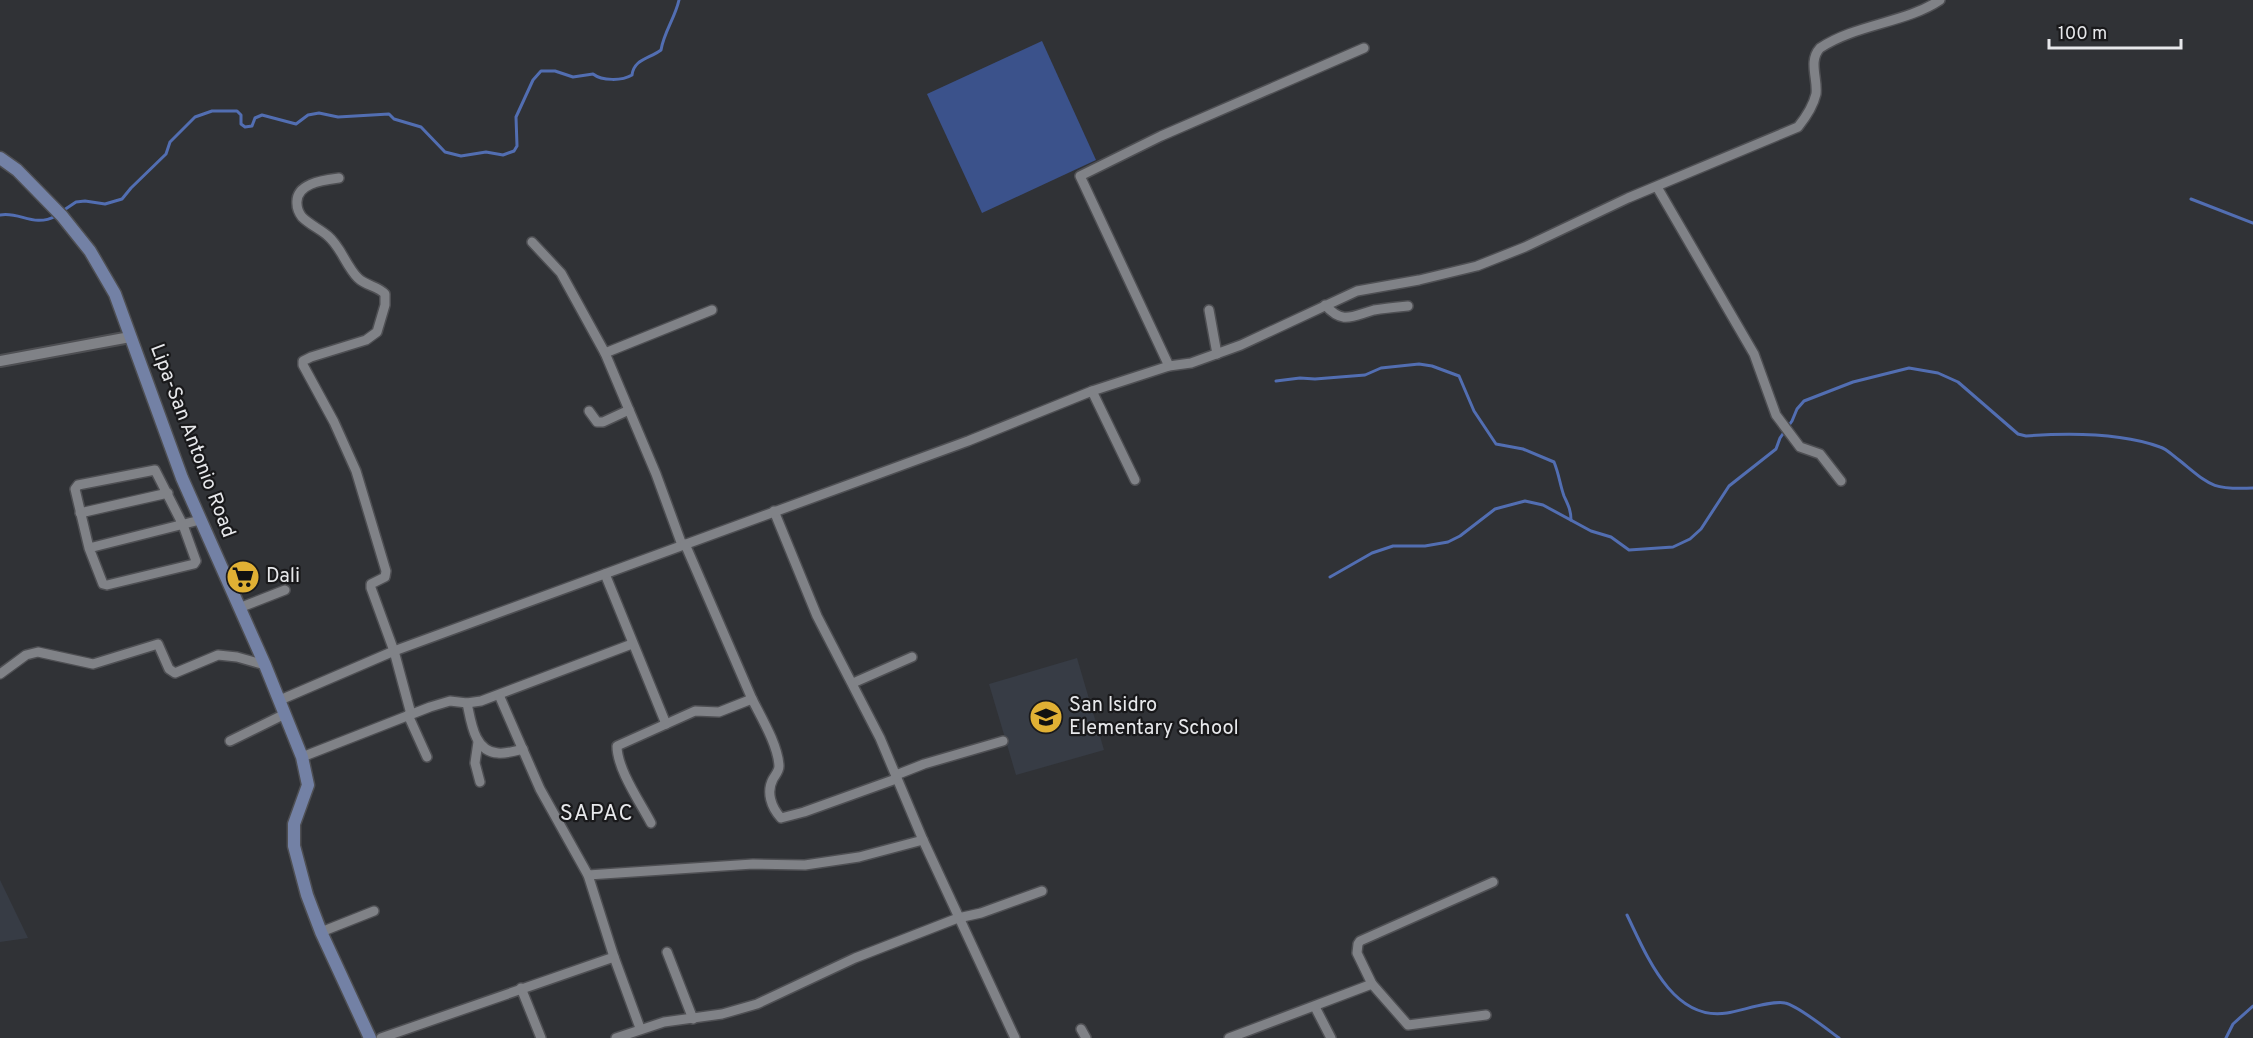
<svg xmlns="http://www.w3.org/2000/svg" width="2253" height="1038" viewBox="0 0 2253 1038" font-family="Overpass,sans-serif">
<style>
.built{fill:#373c45}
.green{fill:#3b528b}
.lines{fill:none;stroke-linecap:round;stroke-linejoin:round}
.stream{stroke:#526eb2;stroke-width:3}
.minor-casing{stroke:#4e4f53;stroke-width:12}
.tertiary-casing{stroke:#4e4f53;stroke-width:14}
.secondary-casing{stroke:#4e4f53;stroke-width:15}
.minor{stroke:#808287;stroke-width:9}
.tertiary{stroke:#808287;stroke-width:10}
.secondary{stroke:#7381a5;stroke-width:12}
.labels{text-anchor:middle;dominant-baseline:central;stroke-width:4.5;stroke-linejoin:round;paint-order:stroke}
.street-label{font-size:20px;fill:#e7e8eb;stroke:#19191b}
.poi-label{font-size:20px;fill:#e7e8eb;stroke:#19191b;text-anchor:start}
.quarter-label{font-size:22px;letter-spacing:1.5px;fill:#e7e8eb;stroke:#19191b}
</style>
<rect width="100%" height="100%" fill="#303236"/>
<g class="built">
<polygon points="1077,658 1104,750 1016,775 989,684"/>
<polygon points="0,880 28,938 0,942"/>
</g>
<polygon class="green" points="1042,41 1096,160 982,213 927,94"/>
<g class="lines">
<g class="stream">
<polyline points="2191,199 2253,223"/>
<path d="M61,212L76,202L85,201L105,204L122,199L131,188L166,154L170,142L195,117L212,111H237L241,115V124L245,127L252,126L255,118L262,115L296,124L308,115L319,113L338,117L389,114L394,119L421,127L445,152L461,156L486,152L503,155L514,151L517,146L516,117L533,80L541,71H555L573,77L593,74C602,81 622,81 632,75C634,59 649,59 661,50C664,32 675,18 679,0"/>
<path d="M0,215C20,211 33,228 56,216"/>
<path d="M1276,381L1300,378L1315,379L1365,375L1381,368L1419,364L1432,366L1459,376L1474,411L1496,444L1523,449L1554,462C1559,474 1560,485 1564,496C1568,505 1571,510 1571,520"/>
<path d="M1330,577L1372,553L1393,546H1425L1448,542L1460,536L1495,509L1525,501L1543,505L1591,531L1611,537L1629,550L1673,547L1690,539L1701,529L1729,486L1776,449L1780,438L1792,421L1797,409L1804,401L1853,382L1909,368L1938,373L1958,382L2018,434L2026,436C2067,433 2121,433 2160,447C2167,449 2173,456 2179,460C2210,485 2211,490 2253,488"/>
<path d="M1627,915C1646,954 1672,1022 1727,1013C1741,1011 1772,1000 1785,1003C1797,1005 1828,1030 1839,1038"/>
<polyline points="2226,1038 2233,1024 2253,1006"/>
</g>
<g class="minor-casing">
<g id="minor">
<path d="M339,178C324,180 295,183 297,204C297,209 299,213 302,217C310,225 320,229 328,236C341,247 346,266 358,278C366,286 378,286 385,294V305L377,332L366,340L311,357L303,361V365L334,422L356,471L386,571L385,577L371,584V588L394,651L411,714"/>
<polyline points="1657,187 1754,354 1776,415 1800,447 1820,454 1841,481"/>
<polyline points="532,242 561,273 605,353 656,474 682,545"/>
<path d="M1325,305C1343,325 1352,316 1374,310C1385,308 1397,307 1408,306"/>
<polyline points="1209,310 1217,354"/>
<polyline points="605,353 712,310"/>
<polyline points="1169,366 1080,176 1161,136 1364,48"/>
<polyline points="1092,391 1135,480"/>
<polyline points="589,411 597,422 603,422 629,410"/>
<polyline points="774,511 817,616 880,738 923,840 1015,1038"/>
<polyline points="80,513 168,493"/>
<polyline points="89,548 75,489 78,485 155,470 183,525 196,561 194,564 107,585 103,584 89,548 200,520"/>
<polyline points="605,574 666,724"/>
<polyline points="239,608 285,590"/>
<polyline points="0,674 26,655 38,652 93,664 158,644 169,669 175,673 218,655 237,657 265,665"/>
<polyline points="853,683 912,657"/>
<path d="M752,699C761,717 778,745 779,766C779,771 776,774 773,779C766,792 771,807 781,818L804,812L896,779"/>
<path d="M280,700L394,651L968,441L1092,391L1169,366L1191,363L1241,345L1357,291L1419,280L1477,266L1525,247L1628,198L1798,127C1806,117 1813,107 1816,94C1818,79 1808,61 1820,48C1856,24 1906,23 1940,0"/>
<path d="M467,703C471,721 474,752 498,753C506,754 515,751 523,749"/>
<polyline points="408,715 427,757"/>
<polyline points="230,741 285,714"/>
<polyline points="478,742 475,763 480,782"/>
<polyline points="302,757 430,707 450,701 467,703 481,701 632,644"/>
<polyline points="896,775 924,764 1003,741"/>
<path d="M651,823C640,802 617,769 617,746L695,711L719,712L752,699L685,544"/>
<polyline points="588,875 753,864 805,865 859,857 923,840"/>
<polyline points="321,932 374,911"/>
<polyline points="667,952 693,1019"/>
<polyline points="614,957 640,1028"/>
<polyline points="521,988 541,1038"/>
<polyline points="1315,1007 1331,1038"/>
<polyline points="1486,1015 1408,1025 1372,984 1357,953 1358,944 1360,941 1493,882"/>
<polyline points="1081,1029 1086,1038"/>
<polyline points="381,1038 614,957 588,875 540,789 499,695"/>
<polyline points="616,1038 664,1022 722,1014 757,1004 855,958 958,918 981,913 1042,891"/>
<polyline points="1229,1038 1372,984"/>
</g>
</g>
<g class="tertiary-casing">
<polyline id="tertiary" points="0,361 130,337"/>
</g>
<g class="secondary-casing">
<polyline id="secondary" points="0,158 17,170 62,216 90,251 115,294 182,478 265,665 302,757 308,785 294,824 294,846 307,895 321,932 370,1038"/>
</g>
<use href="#minor" class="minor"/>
<use href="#tertiary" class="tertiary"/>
<use href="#secondary" class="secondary"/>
</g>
<defs>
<g id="supermarket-disc" transform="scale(1.725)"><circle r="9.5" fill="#e0b034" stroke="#19191b"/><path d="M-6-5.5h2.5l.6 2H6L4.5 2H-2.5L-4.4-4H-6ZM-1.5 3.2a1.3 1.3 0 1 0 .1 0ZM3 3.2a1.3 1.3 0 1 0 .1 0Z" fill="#111"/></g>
<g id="school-disc" transform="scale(1.725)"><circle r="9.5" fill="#e0b034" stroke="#19191b"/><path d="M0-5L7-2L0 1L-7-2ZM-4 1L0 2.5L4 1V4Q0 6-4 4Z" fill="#111"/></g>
</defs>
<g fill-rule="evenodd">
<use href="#supermarket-disc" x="243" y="577"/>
<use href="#school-disc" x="1046" y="717"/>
</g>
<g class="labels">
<g class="street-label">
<text transform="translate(192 441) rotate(69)">Lipa-San Antonio Road</text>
</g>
<g class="poi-label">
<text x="266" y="577">Dali</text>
<text x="1069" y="706">San Isidro<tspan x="1069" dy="23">Elementary School</tspan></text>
</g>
<g class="quarter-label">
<text x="597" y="814">SAPAC</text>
</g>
</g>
<path d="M2049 39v9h132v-9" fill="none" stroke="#e7e8eb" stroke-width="3"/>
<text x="2058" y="39" font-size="18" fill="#e7e8eb" stroke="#19191b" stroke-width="4.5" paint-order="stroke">100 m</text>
</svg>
